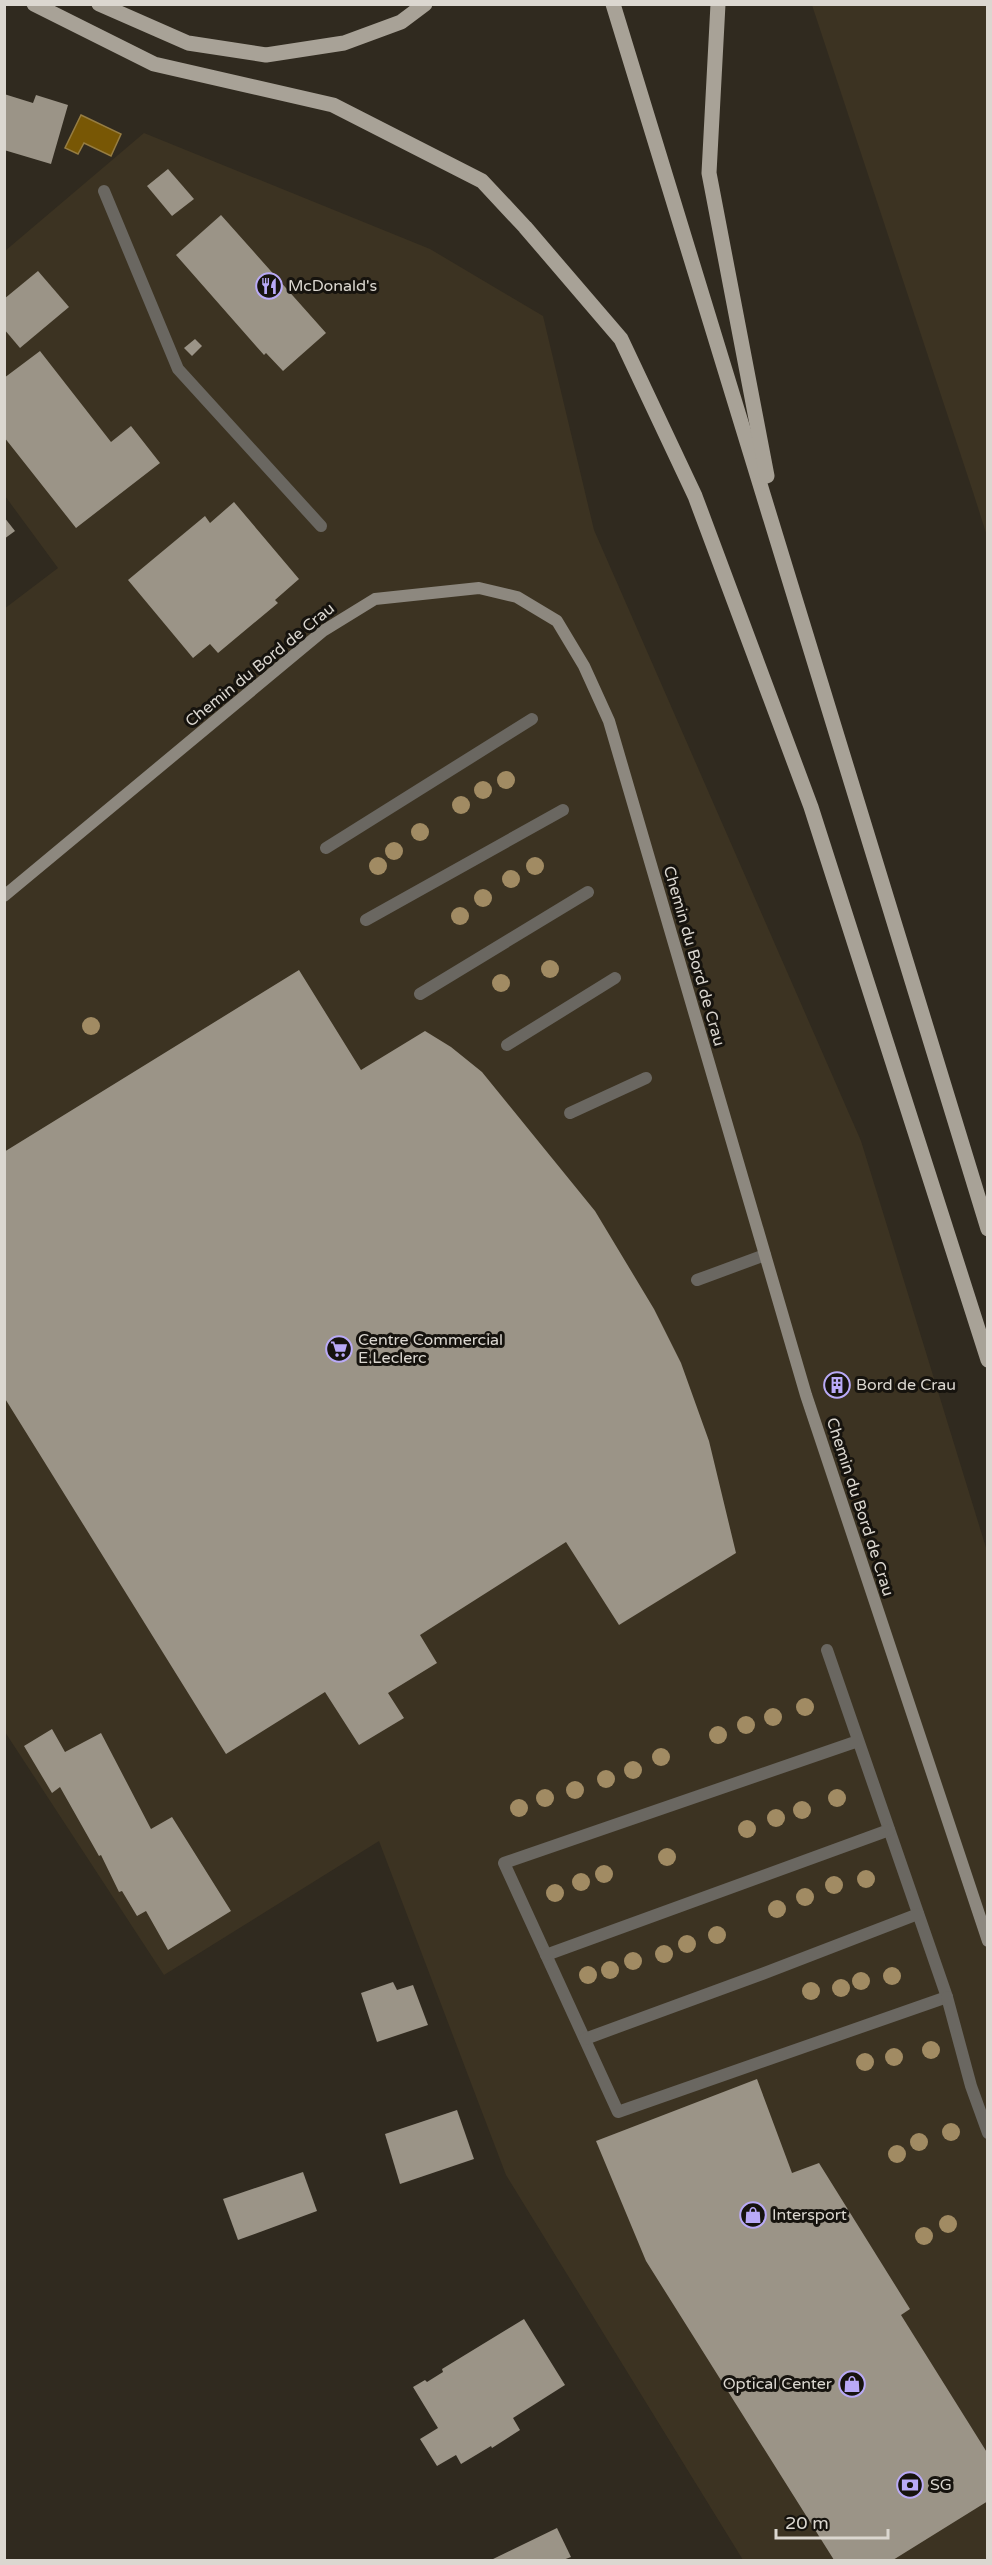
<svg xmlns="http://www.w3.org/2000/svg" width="992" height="2565" viewBox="0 0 992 2565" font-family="'Varela Round',sans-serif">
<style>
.built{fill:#3c3322}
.water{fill:#785705;stroke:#967d42;stroke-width:1.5}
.building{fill:#9b9487}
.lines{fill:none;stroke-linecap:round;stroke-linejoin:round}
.lane{stroke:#6a6761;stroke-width:12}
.secondary{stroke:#8d887f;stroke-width:12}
.primary{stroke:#a8a297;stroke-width:15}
.tree{fill:#a18b63}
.labels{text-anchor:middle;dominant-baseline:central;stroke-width:6;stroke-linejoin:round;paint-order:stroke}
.poi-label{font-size:16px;fill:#dbd7d0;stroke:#16130e;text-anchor:start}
.street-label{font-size:16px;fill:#dbd7d0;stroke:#16130e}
</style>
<rect width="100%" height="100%" fill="#302a1f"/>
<g class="built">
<polygon points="812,5 987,5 987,536 973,492"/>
<polygon points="144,133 430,249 543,316 594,530 861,1141 987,1551 987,2560 743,2560 506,2175 379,1841 164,1975 5,1732 4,609 58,568 5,496 5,251"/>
</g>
<polygon class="water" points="81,115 121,134 111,156 84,143 78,154 65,148"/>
<g class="building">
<polygon points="4,94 33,103 36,95 68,105 51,164 4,150"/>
<polygon points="168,169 194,199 172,216 147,186"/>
<polygon points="221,215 326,333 283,371 266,353 264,355 176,255"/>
<polygon points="38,271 69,307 20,348 4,329 4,299"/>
<polygon points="195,339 202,346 192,356 184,348"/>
<polygon points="40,351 111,442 131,426 160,463 76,528 4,437 4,378"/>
<polygon points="234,502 299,579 275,600 278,603 218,653 210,644 193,658 128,580 205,516 210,523"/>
<polygon points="4,517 15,531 4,539"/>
<polygon points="299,970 361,1070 425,1031 451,1047 482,1072 595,1211 654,1309 681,1363 709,1441 736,1553 619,1625 566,1542 420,1635 437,1663 388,1693 404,1718 359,1745 325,1692 226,1754 4,1397 4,1152"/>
<polygon points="839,1372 844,1394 835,1396 829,1375"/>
<polygon points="52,1729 65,1752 101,1733 151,1829 172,1817 231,1911 168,1950 146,1911 137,1916 122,1891 119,1892 101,1855 99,1856 60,1787 52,1793 24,1746"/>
<polygon points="393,1982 397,1990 413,1985 428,2025 377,2042 361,1993"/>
<polygon points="757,2079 792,2173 819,2163 910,2309 901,2315 988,2454 988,2501 893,2560 834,2560 646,2261 596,2141"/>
<polygon points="457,2110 474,2159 400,2184 385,2134"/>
<polygon points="303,2172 317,2211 238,2240 223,2199"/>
<polygon points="524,2319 565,2385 513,2418 520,2430 492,2448 491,2446 461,2464 456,2455 437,2466 420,2439 438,2428 413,2387 425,2380 427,2382 443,2372 442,2369"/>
<polygon points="557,2528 571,2557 563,2560 491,2560"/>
</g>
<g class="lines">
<g class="lane">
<polyline points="104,191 178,369 321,526"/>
<polyline points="326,848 532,719"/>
<polyline points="366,920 563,810"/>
<polyline points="420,994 588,892"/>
<polyline points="507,1045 615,978"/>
<polyline points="570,1113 646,1078"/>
<polyline points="697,1280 765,1255"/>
<polyline points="827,1650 947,1997 618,2112 504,1863 858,1741"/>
<polyline points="546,1955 889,1830"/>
<polyline points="947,1997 971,2086 988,2133"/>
<polyline points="585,2039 762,1974 918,1914"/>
</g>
<polyline class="secondary" points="4,896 323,631 375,599 479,588 517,597 557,621 584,666 609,721 806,1395 988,1941"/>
<g class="primary">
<polyline points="34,4 154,64 333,105 482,181 525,227 621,339 695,496 811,807 988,1360"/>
<polyline points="99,4 188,43 266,55 344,43 401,22 425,4"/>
<polyline points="613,4 988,1229"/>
<polyline points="718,4 709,173 767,476"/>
</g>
</g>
<g class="tree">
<circle cx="506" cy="780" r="9"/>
<circle cx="483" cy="790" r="9"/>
<circle cx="461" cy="805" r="9"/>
<circle cx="420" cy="832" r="9"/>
<circle cx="394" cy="851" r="9"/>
<circle cx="378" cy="866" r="9"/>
<circle cx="535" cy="866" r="9"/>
<circle cx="511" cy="879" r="9"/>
<circle cx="483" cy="898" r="9"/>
<circle cx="460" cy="916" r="9"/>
<circle cx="550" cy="969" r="9"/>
<circle cx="501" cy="983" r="9"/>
<circle cx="91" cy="1026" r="9"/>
<circle cx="805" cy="1707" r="9"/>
<circle cx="773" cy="1717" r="9"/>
<circle cx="746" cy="1725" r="9"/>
<circle cx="718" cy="1735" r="9"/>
<circle cx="661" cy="1757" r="9"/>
<circle cx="633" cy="1770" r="9"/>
<circle cx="606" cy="1779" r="9"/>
<circle cx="575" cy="1790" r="9"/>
<circle cx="545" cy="1798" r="9"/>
<circle cx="837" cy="1798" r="9"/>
<circle cx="519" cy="1808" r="9"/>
<circle cx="802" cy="1810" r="9"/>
<circle cx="776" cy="1818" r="9"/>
<circle cx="747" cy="1829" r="9"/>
<circle cx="667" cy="1857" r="9"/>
<circle cx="604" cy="1874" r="9"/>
<circle cx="866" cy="1879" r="9"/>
<circle cx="581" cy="1882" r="9"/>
<circle cx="834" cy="1885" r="9"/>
<circle cx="555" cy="1893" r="9"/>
<circle cx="805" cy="1897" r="9"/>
<circle cx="777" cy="1909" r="9"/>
<circle cx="717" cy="1935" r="9"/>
<circle cx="687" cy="1944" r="9"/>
<circle cx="664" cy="1954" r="9"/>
<circle cx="633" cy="1961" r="9"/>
<circle cx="610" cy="1970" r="9"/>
<circle cx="588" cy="1975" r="9"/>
<circle cx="892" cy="1976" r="9"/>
<circle cx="861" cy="1981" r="9"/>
<circle cx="841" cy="1988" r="9"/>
<circle cx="811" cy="1991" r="9"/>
<circle cx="931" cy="2050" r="9"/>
<circle cx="894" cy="2057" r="9"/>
<circle cx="865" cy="2062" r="9"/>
<circle cx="951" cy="2132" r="9"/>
<circle cx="919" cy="2142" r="9"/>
<circle cx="897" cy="2154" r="9"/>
<circle cx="948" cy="2224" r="9"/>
<circle cx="924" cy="2236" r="9"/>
</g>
<defs>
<g id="restaurant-ring" transform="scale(1.35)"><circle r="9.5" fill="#16130e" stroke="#b9aaf7" stroke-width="1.5"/><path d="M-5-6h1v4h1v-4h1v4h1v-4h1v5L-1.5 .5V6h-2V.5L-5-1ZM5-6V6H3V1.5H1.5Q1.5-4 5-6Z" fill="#b9aaf7"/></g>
<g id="supermarket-ring" transform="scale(1.35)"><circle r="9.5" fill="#16130e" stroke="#b9aaf7" stroke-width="1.5"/><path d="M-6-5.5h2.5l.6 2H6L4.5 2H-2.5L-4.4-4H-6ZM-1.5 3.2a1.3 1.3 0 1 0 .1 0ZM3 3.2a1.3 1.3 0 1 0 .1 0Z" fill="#b9aaf7"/></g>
<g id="building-ring" transform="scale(1.35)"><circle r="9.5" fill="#16130e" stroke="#b9aaf7" stroke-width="1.5"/><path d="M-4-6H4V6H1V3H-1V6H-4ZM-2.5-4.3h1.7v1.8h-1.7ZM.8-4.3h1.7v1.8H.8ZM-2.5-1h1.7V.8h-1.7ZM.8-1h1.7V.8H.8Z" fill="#b9aaf7"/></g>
<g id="shop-ring" transform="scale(1.35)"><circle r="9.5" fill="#16130e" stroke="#b9aaf7" stroke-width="1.5"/><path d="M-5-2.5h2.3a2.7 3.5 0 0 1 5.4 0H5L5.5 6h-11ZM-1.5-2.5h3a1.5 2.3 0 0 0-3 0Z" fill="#b9aaf7"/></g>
<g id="bank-ring" transform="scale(1.35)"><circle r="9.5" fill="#16130e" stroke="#b9aaf7" stroke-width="1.5"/><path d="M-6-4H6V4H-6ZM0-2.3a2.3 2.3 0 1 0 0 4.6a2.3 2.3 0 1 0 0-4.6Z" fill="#b9aaf7"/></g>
</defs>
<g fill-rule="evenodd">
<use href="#restaurant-ring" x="269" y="286"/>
<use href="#supermarket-ring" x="339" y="1349"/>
<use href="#building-ring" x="837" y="1385"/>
<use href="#shop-ring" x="753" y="2215"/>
<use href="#shop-ring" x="852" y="2384"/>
<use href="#bank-ring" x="910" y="2485"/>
</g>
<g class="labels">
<g class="poi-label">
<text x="288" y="286">McDonald's</text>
<text x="358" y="1340">Centre Commercial<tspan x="358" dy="18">E.Leclerc</tspan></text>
<text x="856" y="1385">Bord de Crau</text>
<text x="772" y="2215">Intersport</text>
<text x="832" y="2384" text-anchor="end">Optical Center</text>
<text x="930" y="2485">SG</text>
</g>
<g class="street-label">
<text transform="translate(260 665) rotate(-39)">Chemin du Bord de Crau</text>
<text transform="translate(694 956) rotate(74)">Chemin du Bord de Crau</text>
<text transform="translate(860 1507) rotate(72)">Chemin du Bord de Crau</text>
</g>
</g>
<rect width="992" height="2565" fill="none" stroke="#dbd7d0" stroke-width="12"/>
<path d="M776 2529v9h112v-9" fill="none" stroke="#dbd7d0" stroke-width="3"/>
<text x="785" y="2529" font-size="18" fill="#dbd7d0" stroke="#16130e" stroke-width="4.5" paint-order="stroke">20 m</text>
</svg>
